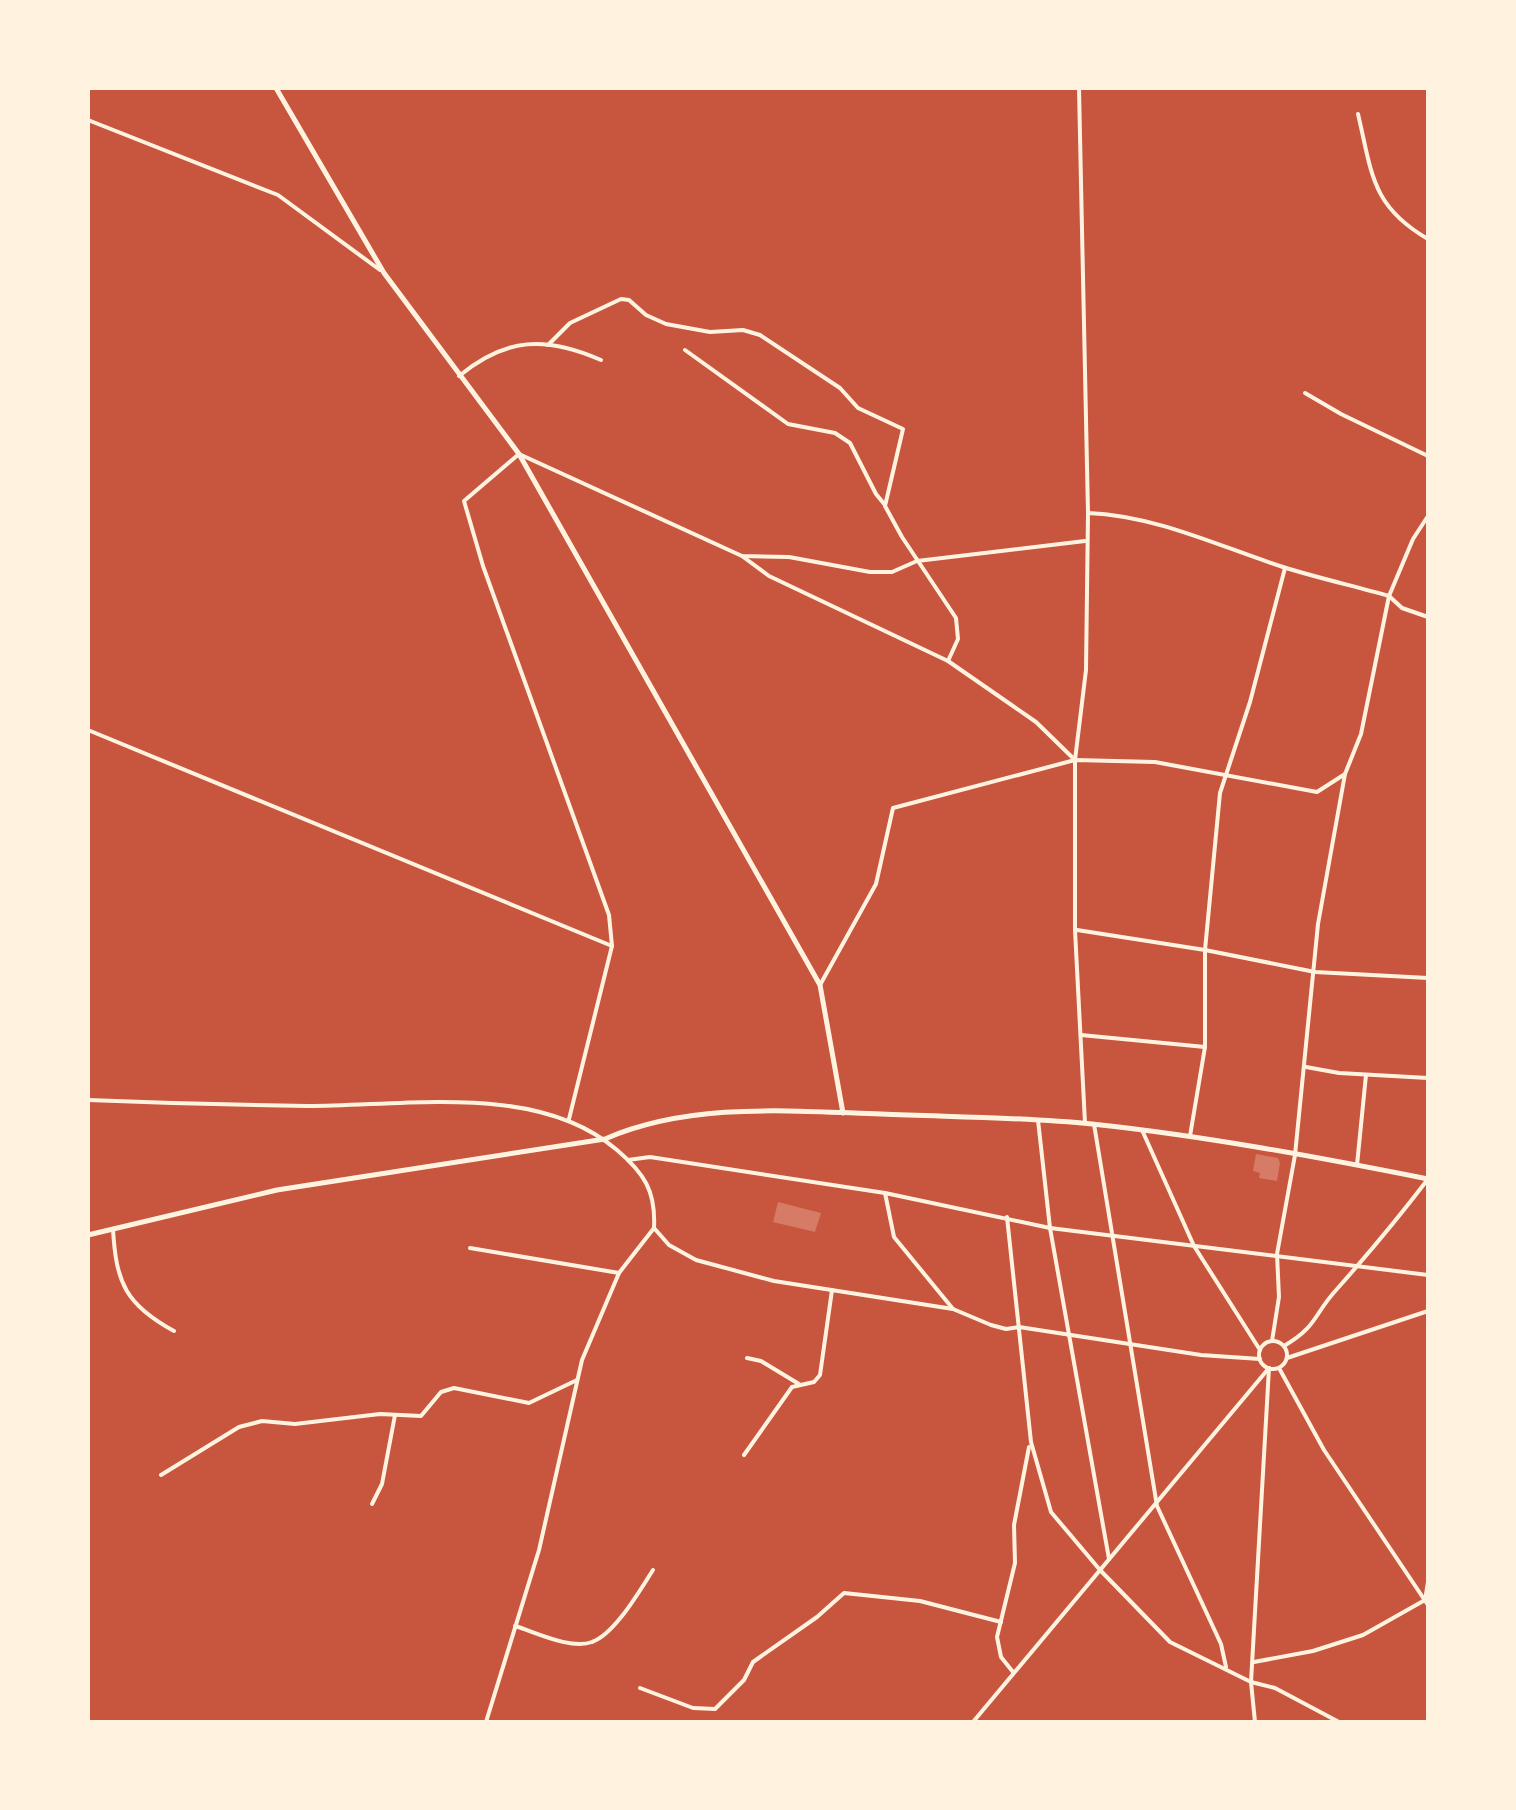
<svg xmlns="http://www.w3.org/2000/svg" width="1516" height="1810" viewBox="0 0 1516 1810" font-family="'Fira Sans',sans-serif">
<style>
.building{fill:#d67c66}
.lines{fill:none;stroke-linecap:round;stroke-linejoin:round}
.minor{stroke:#fff3e0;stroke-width:4}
.tertiary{stroke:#fff3e0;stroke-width:5}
.secondary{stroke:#fff3e0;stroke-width:5}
</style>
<rect width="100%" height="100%" fill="#c8553d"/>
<g class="building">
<polygon points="1256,1154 1278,1158 1280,1163 1277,1181 1259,1178 1260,1173 1253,1171"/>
<polygon points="778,1202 821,1213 815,1232 773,1222"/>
</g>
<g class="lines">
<g class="minor">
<polyline points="1079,88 1088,513 1086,670 1075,760 1075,930 1085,1123"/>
<path d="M1358,114C1372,173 1371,206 1428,239"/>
<polyline points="88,120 278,195 380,270"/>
<polyline points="548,345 570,323 621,299 629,300 646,315 666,324 710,332 743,330 760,335 840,388 858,408 903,429 885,506 902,537 956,618 958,639 948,661"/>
<polyline points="685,350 788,424 835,433 850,443 876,494 885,505"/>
<path d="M459,376C506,337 546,336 601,360"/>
<polyline points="1305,393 1341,414 1428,456"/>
<path d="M1088,513C1157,516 1218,546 1283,567C1318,578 1354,586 1389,596L1402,608L1428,617"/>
<polyline points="742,556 769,576 948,661 1036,722 1075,760"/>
<polyline points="88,730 612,946"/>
<polyline points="1077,930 1205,950 1315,972 1428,978"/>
<polyline points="820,985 876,884 893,808 1075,760 1155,762 1317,792 1345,774"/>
<polyline points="1081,1035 1205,1047"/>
<polyline points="1306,1067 1339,1073 1428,1078"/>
<path d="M88,1100C161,1103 235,1105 308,1106C406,1106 538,1082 617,1150C644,1173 656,1191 654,1228L619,1273L582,1360L539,1550L486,1722"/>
<polyline points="569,1119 612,946 609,915 483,566 464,501 519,454 742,556 789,557 870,572 892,572 917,561 1085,541"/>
<polyline points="1038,1120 1050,1228 1109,1559"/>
<polyline points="1094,1124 1157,1506 1221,1644 1226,1667"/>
<polyline points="1142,1130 1194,1246 1260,1350"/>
<polyline points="1190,1136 1205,1047 1205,950 1220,793 1250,702 1285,568"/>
<polyline points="628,1160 650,1157 885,1193 1050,1228 1428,1275"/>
<polyline points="1357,1165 1366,1075"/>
<polyline points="885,1193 894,1237 953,1309"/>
<polyline points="1007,1217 1031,1442 1051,1512 1100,1570 1170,1642 1251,1682 1275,1688 1339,1722"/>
<polyline points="654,1228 669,1245 696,1260 774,1281 953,1309 991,1325 1006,1329 1019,1327 1201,1355 1260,1359"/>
<path d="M113,1229C116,1283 126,1305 174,1331"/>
<polyline points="470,1248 619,1273"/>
<polyline points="1272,1341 1279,1297 1277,1254 1295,1155 1318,924 1345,774 1361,734 1389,596 1413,539 1428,516"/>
<circle cx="1273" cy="1355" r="14"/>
<path d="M1284,1346C1318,1326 1313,1315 1337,1289C1369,1253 1399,1217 1428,1179"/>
<polyline points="747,1358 761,1361 799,1384"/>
<polyline points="1287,1358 1428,1311"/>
<polyline points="1279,1368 1324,1450 1428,1605"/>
<polyline points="744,1455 792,1387 814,1382 820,1375 832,1290"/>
<polyline points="161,1475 239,1427 262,1421 295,1424 380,1414 421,1416 441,1392 454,1388 529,1403 577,1380"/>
<polyline points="372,1504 382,1484 395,1415"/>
<path d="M515,1626C535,1632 571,1650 592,1642C615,1634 640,1590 653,1570"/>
<polyline points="1254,1662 1313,1651 1363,1635 1425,1600 1428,1582"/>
<polyline points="1013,1672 1001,1657 997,1637 1015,1563 1014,1525 1029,1447"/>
<polyline points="640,1688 693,1708 715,1709 744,1680 753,1662 817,1617 844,1593 920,1601 1001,1622"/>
<polyline points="973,1722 1269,1368"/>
<polyline points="1255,1722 1251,1682 1269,1368"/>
</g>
<polyline class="tertiary" points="276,88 384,273 519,454 820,985 843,1113"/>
<path class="secondary" d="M88,1235L277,1190L605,1139C690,1102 789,1111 881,1114C951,1117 1022,1117 1092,1124C1205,1136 1317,1157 1428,1179"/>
</g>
<rect width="1516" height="1810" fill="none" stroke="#fff3e0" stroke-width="180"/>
</svg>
